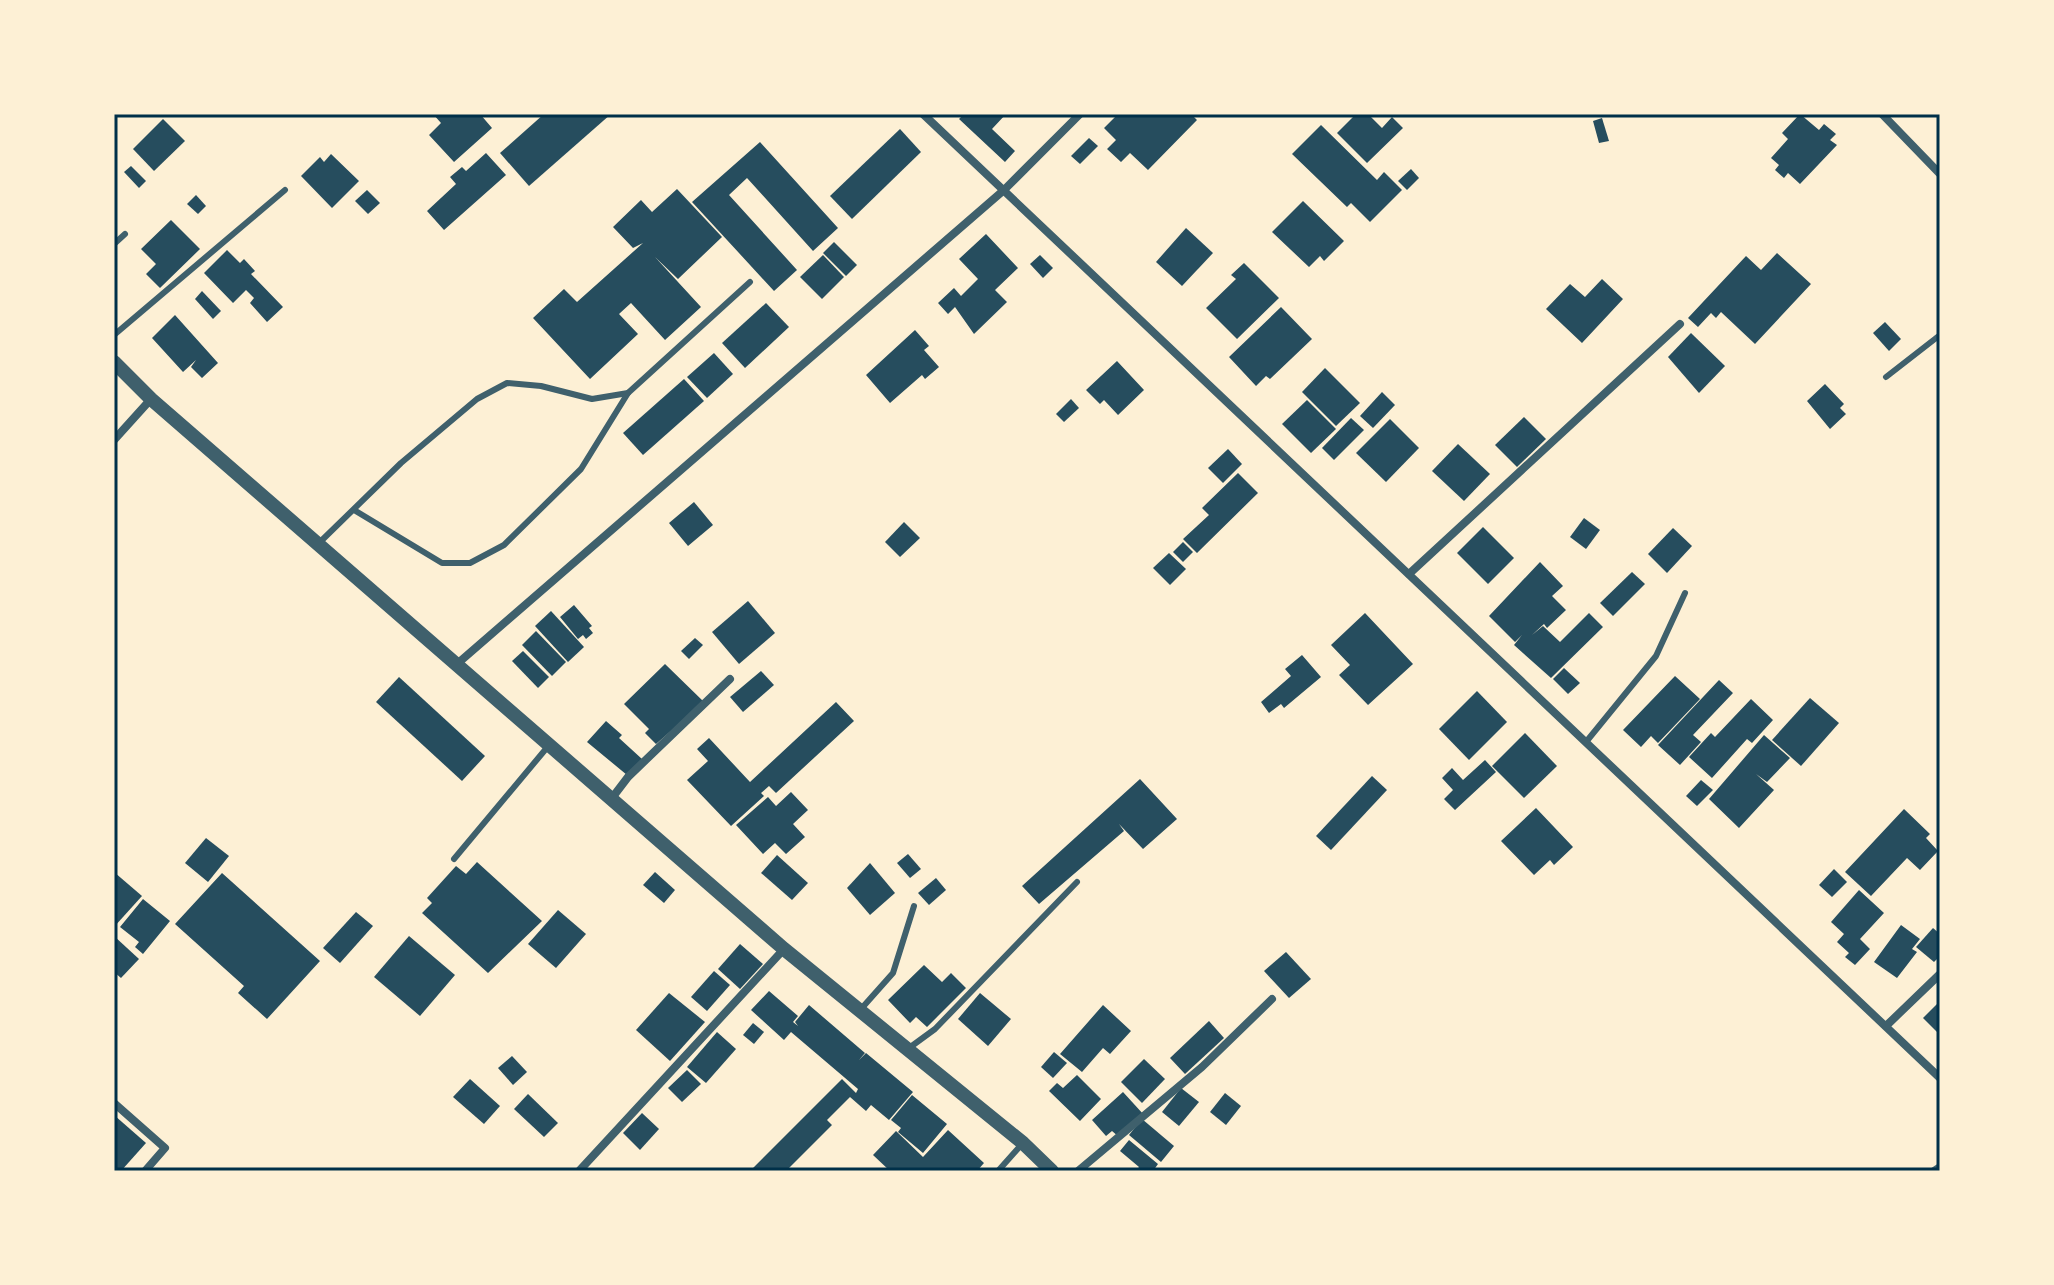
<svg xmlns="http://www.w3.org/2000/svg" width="2054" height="1285" viewBox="0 0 2054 1285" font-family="Signika,sans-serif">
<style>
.building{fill:#264d5e}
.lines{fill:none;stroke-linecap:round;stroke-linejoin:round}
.service{stroke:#3f606c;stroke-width:6}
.minor{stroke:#3f606c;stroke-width:8}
.tertiary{stroke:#3f606c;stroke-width:14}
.neatline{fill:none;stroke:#003049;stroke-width:3}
</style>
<rect width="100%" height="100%" fill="#fdf0d5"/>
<g class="building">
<polygon points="433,114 480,114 492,128 454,162 429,135 441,123"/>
<polygon points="544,114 611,114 529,186 500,153"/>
<polygon points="964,114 1006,114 992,129 1015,151 1005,162 959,119"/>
<polygon points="1118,114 1191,114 1197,120 1148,170 1130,153 1121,162 1107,149 1116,140 1104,128"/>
<polygon points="1356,114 1368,114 1382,128 1392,117 1403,128 1367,163 1337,133"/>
<polygon points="1800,114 1819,130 1824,124 1836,134 1830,140 1837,145 1800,184 1788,173 1784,178 1775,170 1779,165 1771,158 1788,139 1782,133"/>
<polygon points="1602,118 1609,141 1599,143 1593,121"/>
<polygon points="163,119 185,141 154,171 133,149"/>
<polygon points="1321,125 1377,180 1384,172 1402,190 1370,222 1351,203 1347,207 1292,154"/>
<polygon points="900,129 921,152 852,219 830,196"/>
<polygon points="1089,138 1098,146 1080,164 1071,156"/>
<polygon points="760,142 838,228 813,251 747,178 729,195 797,270 774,291 692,202"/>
<polygon points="486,153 506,175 444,230 427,211 456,184 450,177 462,167 466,171"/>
<polygon points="331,154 359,181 332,208 301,176 320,157 324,162"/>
<polygon points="131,166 146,181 139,188 124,172"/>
<polygon points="1411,169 1419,178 1407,190 1398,181"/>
<polygon points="677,189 722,237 678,279 655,257 701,307 665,340 631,303 619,314 638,334 590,379 533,318 564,289 577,302 643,243 633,248 613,227 641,200 652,212"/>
<polygon points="367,190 380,203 368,214 355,201"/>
<polygon points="196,195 206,206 198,214 187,204"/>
<polygon points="1303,201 1344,241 1324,261 1320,256 1309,267 1272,232"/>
<polygon points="171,220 200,249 160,288 146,274 156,264 141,249"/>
<polygon points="1186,228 1213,253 1182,286 1156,262"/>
<polygon points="986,234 1018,268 995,290 1007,302 974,334 955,307 948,314 938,303 954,288 961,296 978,279 959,259"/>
<polygon points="834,242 857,265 846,276 823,253"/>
<polygon points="227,250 240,263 244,259 255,271 251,274 283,307 267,322 250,303 254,298 246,290 233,303 204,273"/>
<polygon points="1777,253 1811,284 1755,344 1721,312 1716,318 1711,313 1698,327 1688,318 1746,256 1761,270"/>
<polygon points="823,255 844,277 822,299 800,277"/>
<polygon points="1040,255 1053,268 1043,278 1030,264"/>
<polygon points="1244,263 1279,298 1237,339 1206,308 1236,279 1231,275"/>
<polygon points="1602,279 1623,299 1582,343 1546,309 1570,284 1585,297"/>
<polygon points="202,291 221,311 213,319 195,299"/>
<polygon points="766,303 789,327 745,368 722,343"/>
<polygon points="1281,307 1312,339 1270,379 1266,376 1256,386 1229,357"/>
<polygon points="175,315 218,363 202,378 191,367 196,360 183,372 152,338"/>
<polygon points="1885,322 1901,339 1889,351 1873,333"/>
<polygon points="915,330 929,346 924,350 939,367 925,379 922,375 890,403 866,375"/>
<polygon points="1691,333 1725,366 1699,393 1668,357"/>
<polygon points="714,353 733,374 707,398 687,377"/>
<polygon points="1117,361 1144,390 1118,415 1104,400 1100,404 1086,390"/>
<polygon points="1325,368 1360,403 1336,426 1302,392"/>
<polygon points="684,379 704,401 643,455 623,433"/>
<polygon points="1825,384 1844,404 1840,408 1846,414 1830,429 1807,401"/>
<polygon points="1382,392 1395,405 1373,428 1360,416"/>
<polygon points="1071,399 1079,408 1064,422 1056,414"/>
<polygon points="1307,400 1336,429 1311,453 1282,424"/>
<polygon points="1524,417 1546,439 1517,467 1495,445"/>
<polygon points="1351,418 1364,430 1334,460 1322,448"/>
<polygon points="1390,419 1419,448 1386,482 1356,453"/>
<polygon points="1458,444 1490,474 1464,501 1432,471"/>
<polygon points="1228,449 1242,464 1223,483 1208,468"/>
<polygon points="1238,473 1258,493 1197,553 1183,539 1209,515 1202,508"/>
<polygon points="694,502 713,525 688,546 669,523"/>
<polygon points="1584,518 1600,530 1586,549 1570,537"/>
<polygon points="904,522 920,538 900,557 885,542"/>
<polygon points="1483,527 1514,558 1488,584 1457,553"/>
<polygon points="1673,528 1692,546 1667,573 1648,554"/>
<polygon points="1183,542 1193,552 1183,562 1173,552"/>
<polygon points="1169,553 1186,569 1170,585 1153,568"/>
<polygon points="1540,562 1563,586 1552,596 1566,610 1547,628 1544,624 1532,635 1543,626 1560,642 1589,613 1603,627 1551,678 1514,645 1522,635 1515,642 1489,616"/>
<polygon points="1632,572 1645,584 1613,616 1600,603"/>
<polygon points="748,601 775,633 739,664 712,632"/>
<polygon points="574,605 592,626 589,628 593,633 586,639 583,635 578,639 560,617"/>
<polygon points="551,611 584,647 568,662 535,626"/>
<polygon points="1365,613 1413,664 1368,705 1339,675 1350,665 1331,645"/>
<polygon points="536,631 566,662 552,676 522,645"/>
<polygon points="695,638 703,645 689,659 681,651"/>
<polygon points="523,651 549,677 538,688 512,661"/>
<polygon points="1302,655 1321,677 1284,708 1281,704 1269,713 1261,702 1291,676 1285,669"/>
<polygon points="665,664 704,702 656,744 645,733 649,729 624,704"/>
<polygon points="1564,668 1580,683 1568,694 1553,679"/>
<polygon points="761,671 774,685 743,712 730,697"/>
<polygon points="1675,676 1700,699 1658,743 1651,736 1641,747 1623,730"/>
<polygon points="399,677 485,756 462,781 376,702"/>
<polygon points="1719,680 1733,693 1693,735 1701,742 1680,765 1658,745"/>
<polygon points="1477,691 1507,722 1469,760 1439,729"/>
<polygon points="1810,698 1839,723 1801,766 1772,740"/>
<polygon points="1751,699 1773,720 1752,743 1747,739 1712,778 1689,757 1711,733 1715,737"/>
<polygon points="836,702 854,721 776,793 769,786 761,793 764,796 731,826 687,780 708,761 697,749 709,738 750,782"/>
<polygon points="606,721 622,735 619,738 642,759 627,775 587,742"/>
<polygon points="1525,733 1557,766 1524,798 1492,766"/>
<polygon points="1764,735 1790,758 1767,782 1756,774 1774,790 1739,828 1709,799"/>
<polygon points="1485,760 1496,772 1455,810 1444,799 1453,790 1442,778 1452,768 1463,780"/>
<polygon points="1372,776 1387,790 1331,850 1316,836"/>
<polygon points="1140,779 1177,819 1143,849 1119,824 1124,831 1039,904 1022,886"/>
<polygon points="1701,780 1713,790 1697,806 1686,796"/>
<polygon points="791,792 808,810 793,824 805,837 786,854 775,843 763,854 736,825 768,797 776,806"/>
<polygon points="1536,808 1573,847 1554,865 1550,860 1534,875 1501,841"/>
<polygon points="1904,809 1930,834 1926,838 1938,851 1920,870 1907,858 1871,896 1845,872"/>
<polygon points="206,838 229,856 208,882 185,863"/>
<polygon points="908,854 921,869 910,878 897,863"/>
<polygon points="777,855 808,883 792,900 761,873"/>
<polygon points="477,862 542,921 488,973 422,913 432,903 427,898 456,866 466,874"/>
<polygon points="870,863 895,893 870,915 847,888"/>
<polygon points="1834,869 1847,882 1832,897 1819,885"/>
<polygon points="114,872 142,896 114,927"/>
<polygon points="655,872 675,890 664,903 643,885"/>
<polygon points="222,873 320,961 267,1019 238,993 244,986 175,924"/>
<polygon points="936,878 946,890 929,905 918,893"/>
<polygon points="1859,890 1884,913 1860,939 1870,949 1855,965 1845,957 1849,953 1837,942 1844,934 1831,922"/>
<polygon points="143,899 170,921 143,954 135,947 139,942 120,927"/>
<polygon points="558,910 586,934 556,968 528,944"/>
<polygon points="356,912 373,926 340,963 323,948"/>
<polygon points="1901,925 1920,939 1912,949 1917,952 1897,978 1874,962"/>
<polygon points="1933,928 1940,934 1940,956 1934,962 1916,947"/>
<polygon points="114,936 139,959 121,978 114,972"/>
<polygon points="409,936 455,975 420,1016 374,977"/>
<polygon points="740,944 763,964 740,989 718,969"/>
<polygon points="1286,952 1311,979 1289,998 1264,971"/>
<polygon points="924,965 942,982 951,973 966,988 927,1027 916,1017 910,1023 888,1000"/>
<polygon points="714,971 730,985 707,1011 691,997"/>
<polygon points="769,991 798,1016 793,1022 798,1026 795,1022 809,1005 865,1053 859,1060 866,1053 913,1092 889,1120 871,1105 866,1111 850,1097 827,1120 832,1125 786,1171 750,1171 842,1079 856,1093 858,1089 791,1032 784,1040 751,1010"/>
<polygon points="669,993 705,1022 670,1061 636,1030"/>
<polygon points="980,993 1011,1019 988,1046 958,1019"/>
<polygon points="1940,1001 1940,1035 1923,1018"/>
<polygon points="1103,1005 1131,1031 1110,1054 1103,1048 1082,1072 1060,1054"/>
<polygon points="1209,1021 1224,1038 1185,1074 1170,1058"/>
<polygon points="753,1023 764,1032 754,1044 743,1035"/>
<polygon points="717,1032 736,1049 706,1083 687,1067"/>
<polygon points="1054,1052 1067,1063 1053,1078 1041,1067"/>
<polygon points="512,1056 527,1072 513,1085 498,1068"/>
<polygon points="1144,1059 1165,1079 1142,1103 1121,1082"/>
<polygon points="687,1070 701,1084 682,1102 668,1088"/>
<polygon points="1077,1075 1101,1099 1080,1121 1049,1091 1057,1083 1063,1088"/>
<polygon points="470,1079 500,1106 484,1124 453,1097"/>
<polygon points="1181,1088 1199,1102 1179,1126 1162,1112"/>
<polygon points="1123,1092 1144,1115 1119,1137 1112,1131 1106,1136 1092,1120"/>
<polygon points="1225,1093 1241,1106 1226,1125 1210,1112"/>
<polygon points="528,1094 558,1123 544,1137 514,1109"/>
<polygon points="912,1095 947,1124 923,1153 898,1132 901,1128 891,1120"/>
<polygon points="642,1113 659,1129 640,1150 623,1133"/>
<polygon points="114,1115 146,1143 121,1171 114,1171"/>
<polygon points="1142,1119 1174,1146 1161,1162 1129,1135"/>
<polygon points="948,1130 984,1163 977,1171 890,1171 873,1155 896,1131 923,1157"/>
<polygon points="1129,1140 1158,1164 1153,1171 1136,1171 1139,1167 1120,1151"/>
</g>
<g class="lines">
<g class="service">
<polyline points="114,244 125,234"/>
<polyline points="114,335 285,190"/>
<polyline points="1886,377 1940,335"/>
<polyline points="354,510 442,563 470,563 504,545 581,469 628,393"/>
<polyline points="319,543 401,463 477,399 507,383 541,386 592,399 628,393 750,282"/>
<polyline points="1586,742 1656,656 1685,593"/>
<polyline points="454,859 550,744"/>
<polyline points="861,1009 893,973 914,906"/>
<polyline points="909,1048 935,1029 1077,882"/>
<polyline points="998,1171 1023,1143"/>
</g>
<g class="minor">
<polyline points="923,114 1940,1078"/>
<polyline points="1882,114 1940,174"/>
<polyline points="114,440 151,399"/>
<polyline points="1409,574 1680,324"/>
<polyline points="457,664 1004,190 1080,114"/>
<polyline points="612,798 628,777 730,679"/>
<polyline points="1886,1026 1940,974"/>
<polyline points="114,1103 165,1148 145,1171"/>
<polyline points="579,1171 784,949"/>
<polyline points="1078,1171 1202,1067 1272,999"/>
<polyline points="1934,1171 1940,1167"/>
</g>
<polyline class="tertiary" points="114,362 151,399 784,949 1023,1143 1052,1171"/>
</g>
<rect width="2054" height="1285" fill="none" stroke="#fdf0d5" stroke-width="232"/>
<rect x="116" y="116" width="1822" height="1053" class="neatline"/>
</svg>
